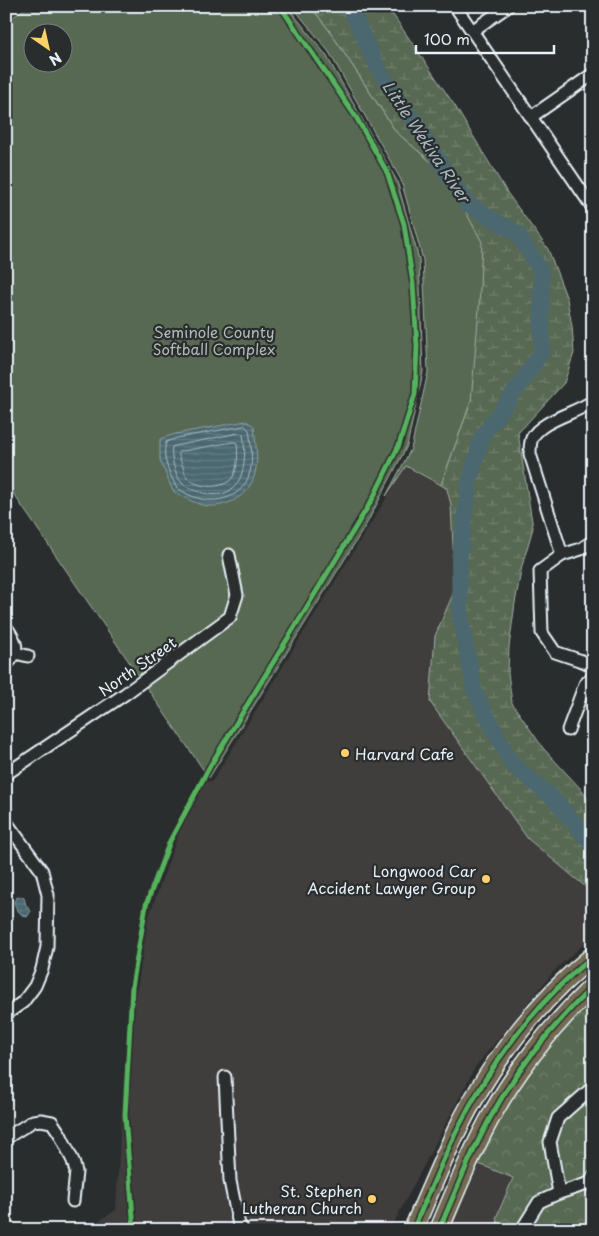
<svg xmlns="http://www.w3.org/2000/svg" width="599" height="1236" viewBox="0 0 599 1236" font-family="'Playpen Sans',sans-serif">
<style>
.built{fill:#3f3c3c}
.forest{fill:url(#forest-crowns);stroke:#a0ada5}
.wetland{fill:url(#wetland-marsh);stroke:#a0ada5}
.park{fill:#596952;stroke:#a0ada5;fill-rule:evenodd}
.water{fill:url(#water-rules);stroke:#8a9fa6}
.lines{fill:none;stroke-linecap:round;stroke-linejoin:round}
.shore{stroke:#aabac2;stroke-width:1}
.river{stroke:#4c6870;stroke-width:16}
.minor-casing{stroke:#e8f1f8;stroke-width:15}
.tertiary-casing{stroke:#e8f1f8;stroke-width:18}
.primary-casing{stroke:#e8f1f8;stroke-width:21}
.minor{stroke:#2a2d2e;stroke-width:11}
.tertiary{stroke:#2a2d2e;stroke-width:14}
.primary{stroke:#746b52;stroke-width:18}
.cycleway-casing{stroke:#2a2d2e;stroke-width:8}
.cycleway{stroke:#56b35d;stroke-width:5}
.poi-dot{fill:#ffd166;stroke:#2a2d2e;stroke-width:2}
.labels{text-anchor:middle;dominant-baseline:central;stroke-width:4.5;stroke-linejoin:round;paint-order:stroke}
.park-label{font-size:15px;fill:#afbbb6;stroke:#2a2d2e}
.street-label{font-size:15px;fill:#e8f1f8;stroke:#2a2d2e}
.poi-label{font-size:15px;fill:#e8f1f8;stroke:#2a2d2e;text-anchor:end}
.water-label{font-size:16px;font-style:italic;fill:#aabac2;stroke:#2a2d2e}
</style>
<defs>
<pattern id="forest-crowns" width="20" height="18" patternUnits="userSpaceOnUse" patternTransform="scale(1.25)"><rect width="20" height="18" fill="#596952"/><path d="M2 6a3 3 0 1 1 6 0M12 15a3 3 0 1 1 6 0" fill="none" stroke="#717f6c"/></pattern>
<pattern id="wetland-marsh" width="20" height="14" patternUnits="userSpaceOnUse" patternTransform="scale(1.25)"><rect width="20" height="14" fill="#596952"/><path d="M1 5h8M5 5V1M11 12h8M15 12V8" fill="none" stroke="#717f6c"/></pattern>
<pattern id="water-rules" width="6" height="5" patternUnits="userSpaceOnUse" patternTransform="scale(1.25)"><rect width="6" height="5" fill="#4c6870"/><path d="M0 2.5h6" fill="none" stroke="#667e85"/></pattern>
</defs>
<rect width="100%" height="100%" fill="#2a2d2e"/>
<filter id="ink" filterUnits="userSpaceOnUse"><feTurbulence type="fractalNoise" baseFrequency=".02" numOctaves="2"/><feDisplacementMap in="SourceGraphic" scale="10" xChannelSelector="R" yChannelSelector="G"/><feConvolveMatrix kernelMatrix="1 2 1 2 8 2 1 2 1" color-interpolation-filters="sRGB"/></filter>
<g filter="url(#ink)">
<g class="built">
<polygon points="406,466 447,489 451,505 455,589 435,636 528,839 593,893 593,936 556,969 476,1066 390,1230 246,1230 235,1181 230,1073 221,1072 225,1181 234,1226 227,1230 85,1230 116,1210 123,1079 148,919 193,793 203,776 207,781 211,782 213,780"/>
<polygon points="474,1162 513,1178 496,1218 500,1230 445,1230"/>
</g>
<polygon class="forest" points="593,993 593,1230 500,1230 496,1218 513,1178 474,1162 524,1074"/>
<polygon class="wetland" points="310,6 387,6 455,106 508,194 548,249 567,299 572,326 574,353 564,383 518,433 533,528 522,566 515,603 509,647 508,673 512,703 543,748 580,788 593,806 593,893 528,839 430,702 435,636 455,589 451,505 447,489 441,485 471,401 445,174 396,132 329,30"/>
<g class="park">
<path d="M28,6H287L326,55L397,181L419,259L423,372L407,446L366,525L209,778L6,483V22ZM32,32H62V62H32Z"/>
<polygon points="292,6 310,6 329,30 396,132 445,174 482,242 479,309 471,401 441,485 406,466 386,496 411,449 428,372 423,260 401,180 329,52"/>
</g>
<g class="water">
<path d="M246,421L254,426C255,441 259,458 255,473C251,492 232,506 212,506C199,507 184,497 173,491L160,460V439L175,434Z"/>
<path d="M21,896L24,898L26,905L31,911L27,917C20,915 15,908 14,902L16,898Z"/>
</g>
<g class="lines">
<g class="shore">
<path d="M245,426L249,430C251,443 253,459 250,472C242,505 201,507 178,488C174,485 165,463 165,457C164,452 165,447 166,442L177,438Z"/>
<path d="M239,433L243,434C248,464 243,503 203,493C197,491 186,488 182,483C175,476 170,455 172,447Z"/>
<path d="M234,442L237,443C238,453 238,468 233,477C224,490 197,489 187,477C185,475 184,470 183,467C181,461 178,457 179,452Z"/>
</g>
<polyline class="river" points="349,6 380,72 423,135 467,204 517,233 541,271 542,351 523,380 482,437 469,484 459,560 460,615 475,693 512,764 555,800 593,845"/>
<g class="minor-casing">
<g id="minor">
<polyline points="455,6 593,208"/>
<polyline points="472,31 508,6"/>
<polyline points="531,117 593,74"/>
<polyline points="593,541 581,549 562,555 540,571 542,633 555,652 585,662 593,666"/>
<path d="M562,555L530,454C530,448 530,443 532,438C541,420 577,413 593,401"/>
<path d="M6,627C17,642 21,651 6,665"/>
<polyline points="15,653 28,656"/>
<polyline points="568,730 585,684 593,677"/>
<polyline points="6,774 125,694 230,617 237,595 229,555"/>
<polyline points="6,822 42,871 48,895 47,947 42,969 35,986 23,1002 6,1014"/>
<polyline points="225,1077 230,1181 240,1230"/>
<polyline points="6,1138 33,1121 41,1120 52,1122 60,1134 73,1161 76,1172 73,1201"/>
<polyline points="559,1193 550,1142 558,1118 593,1087"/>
<polyline points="524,1230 524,1226 539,1202 559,1193 590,1183 593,1177"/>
</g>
</g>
<g class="tertiary-casing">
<polyline id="tertiary" points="238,1230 240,1228"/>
</g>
<g class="primary-casing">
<g id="primary">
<path d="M413,1230C427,1197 441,1164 456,1132C489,1066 535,1003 593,956"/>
<path d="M439,1230C456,1190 472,1150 494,1111C520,1065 555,1023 593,986"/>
</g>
</g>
<use href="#minor" class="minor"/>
<use href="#tertiary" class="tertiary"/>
<use href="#primary" class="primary"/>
<g class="cycleway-casing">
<g id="cycleway">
<polyline points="134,1230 125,1115 132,987 146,905 170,841 210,766 372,500 399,445 415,394 417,346 413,284 404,224 387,172 356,117 280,6"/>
<path d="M413,1230C427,1197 441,1164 456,1132C489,1066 535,1003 593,956"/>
<path d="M439,1230C456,1190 472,1150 494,1111C520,1065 555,1023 593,986"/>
</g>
</g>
<use href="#cycleway" class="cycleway"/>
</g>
</g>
<g class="poi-dot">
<circle cx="345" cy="753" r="5"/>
<circle cx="486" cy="879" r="5"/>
<circle cx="372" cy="1199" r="5"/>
</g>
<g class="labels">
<g class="park-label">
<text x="214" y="331">Seminole County<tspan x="214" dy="17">Softball Complex</tspan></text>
</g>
<g class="street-label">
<text transform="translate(137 666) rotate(-35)">North Street</text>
</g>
<g class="poi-label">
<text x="355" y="753" text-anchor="start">Harvard Cafe</text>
<text x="476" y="870">Longwood Car<tspan x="476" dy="17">Accident Lawyer Group</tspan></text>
<text x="362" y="1190">St. Stephen<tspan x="362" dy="17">Lutheran Church</tspan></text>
</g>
<g class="water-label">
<text transform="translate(427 141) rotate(56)">Little Wekiva River</text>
</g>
</g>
<rect width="599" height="1236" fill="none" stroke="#2a2d2e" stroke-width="25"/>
<rect x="12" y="12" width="574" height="1211" fill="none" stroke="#e8f1f8" stroke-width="2" filter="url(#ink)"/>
<g transform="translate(48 48) rotate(146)"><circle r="24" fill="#2a2d2e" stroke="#767b7f"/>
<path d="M0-4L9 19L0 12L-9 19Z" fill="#ffd166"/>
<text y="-8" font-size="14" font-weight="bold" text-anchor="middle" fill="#e8f1f8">N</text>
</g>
<path d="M416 45v8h138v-8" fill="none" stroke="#e8f1f8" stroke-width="2.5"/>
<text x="424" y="45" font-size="15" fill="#e8f1f8" stroke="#2a2d2e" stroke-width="4" paint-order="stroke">100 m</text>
</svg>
